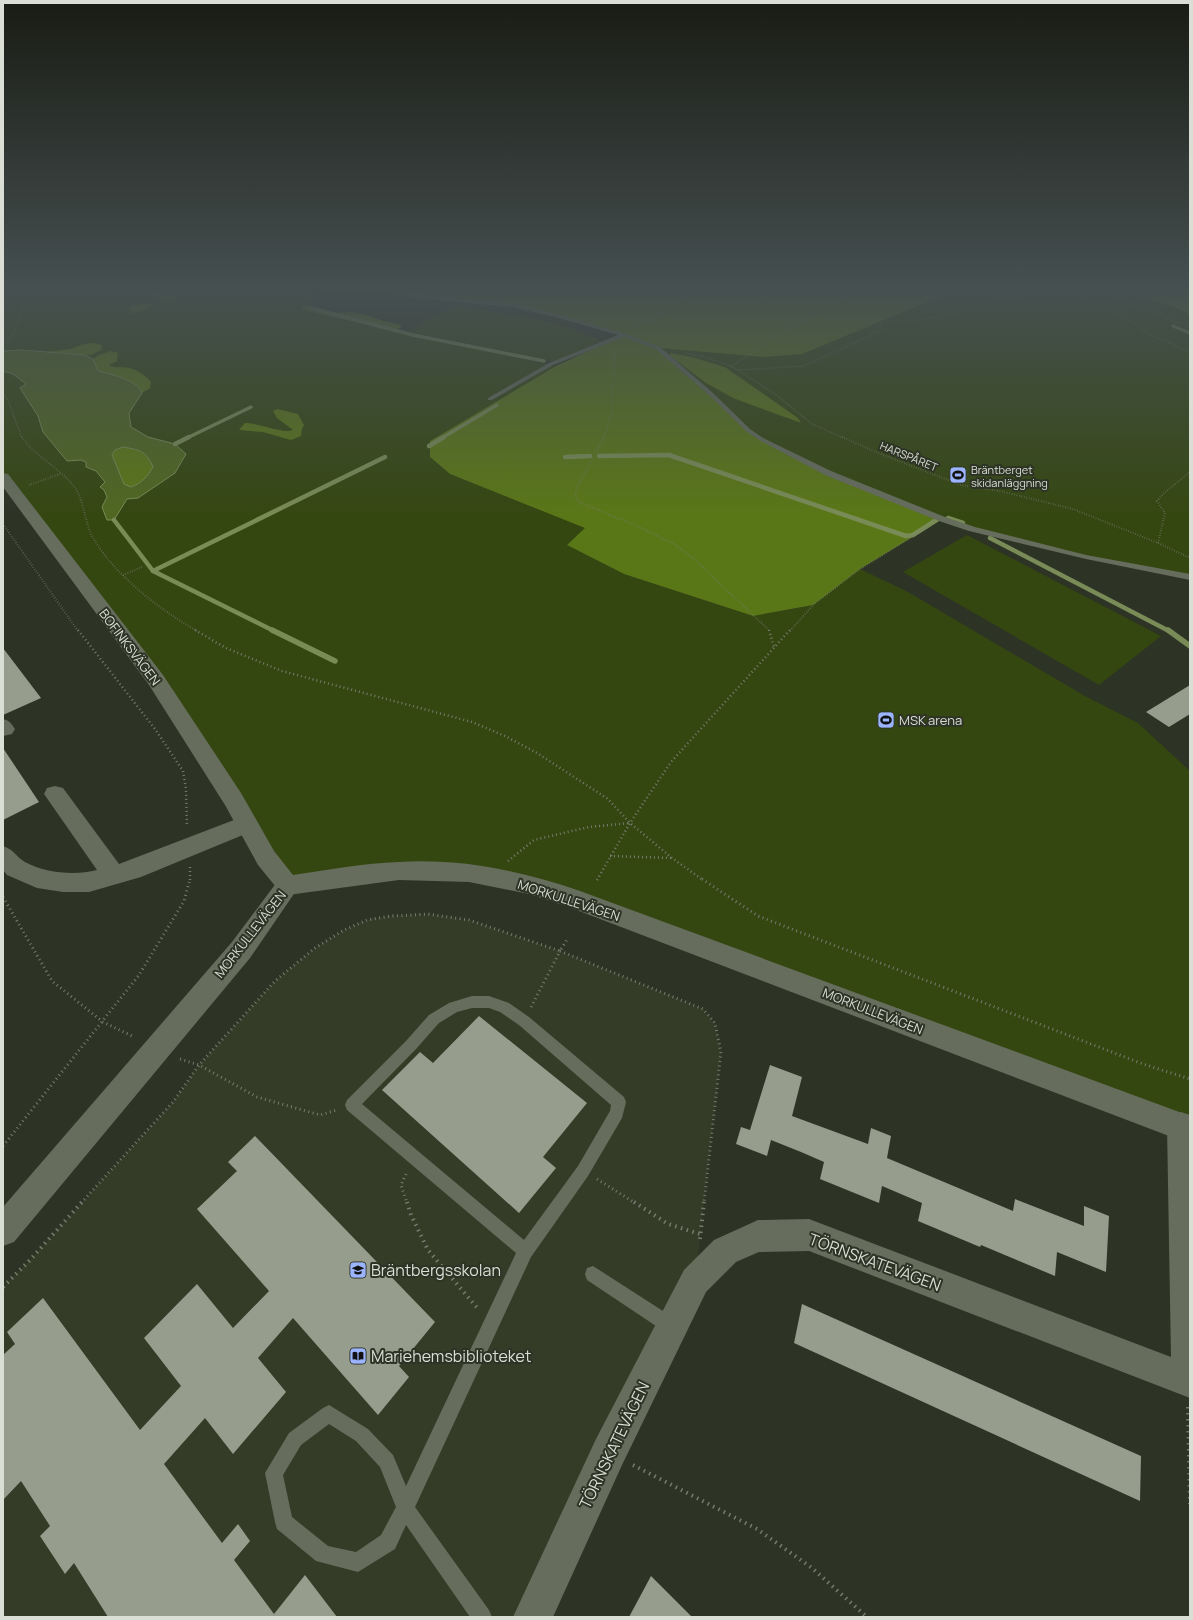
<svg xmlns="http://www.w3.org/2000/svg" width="1193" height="1620" viewBox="0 0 1193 1620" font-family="Manrope,sans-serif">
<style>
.built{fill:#343c28}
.green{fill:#354711;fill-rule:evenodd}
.forest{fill:#5a7717}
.water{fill:#4f6721;stroke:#798b57;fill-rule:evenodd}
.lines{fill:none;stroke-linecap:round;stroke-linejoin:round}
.stream-far2{stroke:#798b57;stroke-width:3.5}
.stream-far1{stroke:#798b57;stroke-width:4.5}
.stream{stroke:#798b57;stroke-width:5.5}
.building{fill:#969d8d}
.path-far4{stroke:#767b6f;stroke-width:1.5;stroke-dasharray:0.5 1.5;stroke-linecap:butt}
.path-far3{stroke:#767b6f;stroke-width:2;stroke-dasharray:0.5 2;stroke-linecap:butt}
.path-far2{stroke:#767b6f;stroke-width:2.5;stroke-dasharray:1 3;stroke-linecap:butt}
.path-far1{stroke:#767b6f;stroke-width:3;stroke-dasharray:1 3.5;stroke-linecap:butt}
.path{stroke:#767b6f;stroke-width:4;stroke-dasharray:1.5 4.5;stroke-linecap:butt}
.service{fill:#666d5d;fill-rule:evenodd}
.minor{fill:#666d5d;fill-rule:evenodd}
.tertiary{fill:#666d5d;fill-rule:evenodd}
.labels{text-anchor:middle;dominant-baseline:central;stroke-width:4;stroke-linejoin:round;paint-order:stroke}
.far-street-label{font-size:11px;fill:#daded5;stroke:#2d3325}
.far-poi-label{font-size:11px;fill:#daded5;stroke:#2d3325;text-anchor:start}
.street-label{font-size:13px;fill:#daded5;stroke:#2d3325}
.poi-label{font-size:13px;fill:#daded5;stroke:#2d3325;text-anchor:start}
.near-street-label{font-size:16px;fill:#daded5;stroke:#2d3325}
.near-poi-label{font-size:16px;fill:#daded5;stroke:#2d3325;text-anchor:start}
</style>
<rect width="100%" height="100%" fill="#2d3325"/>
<polygon class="built" points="428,914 469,920 560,951 703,1009 715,1023 721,1052 695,1281 533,1617 3,1617 3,1287 30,1260 173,1102 199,1065 275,981 315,948 344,930 367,920 391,916"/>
<g class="green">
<polygon points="3,288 187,288 198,291 212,288 274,292 293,288 327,288 304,305 303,310 556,366 430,441 430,457 450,474 586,528 567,545 624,574 752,616 813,605 860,569 908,592 1085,696 1138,723 1190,771 1190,1130 766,971 469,873 288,885 233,799 3,477"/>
<path d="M961,288H1116L1179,309L1190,315V577L1086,557L972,529L828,473L761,439L658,348L802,354ZM671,353L692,357L725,367L798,418L801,423L789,419L683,365L669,355Z"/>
<polygon points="457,305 560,324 601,341 556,362 407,331"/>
<polygon points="967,535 1161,636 1099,685 903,572"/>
</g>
<g class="forest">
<path d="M187,288H293C267,297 238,287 212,288C203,289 196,291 187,288Z"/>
<polygon points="375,288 961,288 802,354 764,357 659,348 748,430 828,473 942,519 860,569 813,605 753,616 624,574 567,545 585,528 450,474 430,457 430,441 556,366 623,335 511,305 413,296"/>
<polygon points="1116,288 1190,288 1190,315 1179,309"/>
<path d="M159,292L175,296L176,300C167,301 156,301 150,294Z"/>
<path d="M143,303L152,304C147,311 139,312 131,313L128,310L133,305Z"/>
<polygon points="304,305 338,313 350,312 363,314 383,321 402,325 400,328 393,330 302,310"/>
<polygon points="95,343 102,345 101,350 91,355 45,352 71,349 83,344"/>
<path d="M111,351L118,353L117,361L109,365C116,369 121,366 129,368C136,369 146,376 151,382L150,388L142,393C136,379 112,375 98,371L93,359L99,355Z"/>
<polygon points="671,353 692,357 725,367 798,418 801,423 733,398 706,383 669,355"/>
<path d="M277,409L298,414L304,425L302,429L301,436L291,440L263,432L239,430L245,423C260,423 281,434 293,430L277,418L273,411Z"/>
<path d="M123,447C139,450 146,450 153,467C147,477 142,483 130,487L124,485L112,455L115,450Z"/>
</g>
<path class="water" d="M22,350L85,355L93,359L98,371C112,375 136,379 142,393L129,413L131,427L148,437L175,444L186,454L175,473L138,498L127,499L114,520H107L102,507L107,497L104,490L100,487L105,482L96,471L86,467V462L81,460L67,461L43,432L38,416L20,388L26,384C19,379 12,371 3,372V351ZM123,447C139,450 146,450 153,467C147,477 142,483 131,487L124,484L112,455L115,450Z"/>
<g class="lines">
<g class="stream-far2">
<polyline points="310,308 413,335 544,361"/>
<polyline points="1173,326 1190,333"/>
<polyline points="187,438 251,407"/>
<polyline points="442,438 497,405"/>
</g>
<g class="stream-far1">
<polyline points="175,444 189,437"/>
<polyline points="429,446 444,437"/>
<polyline points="599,456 669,455 906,536 913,535 938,519"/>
<polyline points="565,457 590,456"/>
<polyline points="948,518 963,523"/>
<polyline points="114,520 153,571 274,631"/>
<polyline points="990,538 1169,631"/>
<polyline points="153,571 385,457"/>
</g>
<g class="stream">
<polyline points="272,630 335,661"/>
<polyline points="1168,630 1190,646"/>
</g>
</g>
<g class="building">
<polygon points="3,648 41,698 3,715"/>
<polygon points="1190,685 1190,714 1169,727 1146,712"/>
<polygon points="3,748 39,802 3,820"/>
<polygon points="479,1016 587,1103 543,1157 556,1168 519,1213 382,1090 420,1052 433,1063"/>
<polygon points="770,1065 802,1077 792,1116 868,1144 871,1128 891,1136 887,1158 1013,1211 1015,1199 1084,1226 1084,1206 1109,1216 1106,1272 1057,1252 1055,1276 981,1245 980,1247 918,1221 922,1203 882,1186 879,1203 820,1179 824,1162 801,1152 771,1140 767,1156 736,1144 741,1127 750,1130"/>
<polygon points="255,1136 435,1322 399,1366 409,1377 378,1415 293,1318 258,1358 286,1392 233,1454 205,1418 164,1464 222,1543 238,1524 250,1541 234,1560 274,1614 305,1575 337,1617 108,1617 74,1563 65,1574 40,1536 50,1526 21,1481 3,1500 3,1355 15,1344 7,1332 43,1298 140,1430 181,1386 144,1338 197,1284 233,1328 269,1291 197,1209 237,1171 228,1162"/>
<polygon points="802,1304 1141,1456 1140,1501 794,1343"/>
<polygon points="651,1576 692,1617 629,1617"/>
</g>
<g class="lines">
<g class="path-far4">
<polyline points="1126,288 1150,297 1149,300"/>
<polyline points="1149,288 1181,300"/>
<polyline points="1066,290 1091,300 1097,306 1120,314 1151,335 1190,352"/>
<polyline points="254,292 266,288"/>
<polyline points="1117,296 1166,302 1190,300"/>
<polyline points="1167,318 1183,301"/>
<polyline points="635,326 664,313 691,288"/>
<polyline points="3,343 12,337 31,288"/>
<polyline points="684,353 701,356 731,366 775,394 812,424 844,438"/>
<polyline points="731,366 754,352 767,340 850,295 891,288"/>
<polyline points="738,370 804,366 880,331 882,323 890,321 914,321 964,312 993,298 1052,294 1066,289 1086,289 1112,296 1190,327"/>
<polyline points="3,393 8,400 22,438"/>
<polyline points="604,438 612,410 615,351"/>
</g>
<g class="path-far3">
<path d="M22,437C36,457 58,467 73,485C84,498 84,520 92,536C114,575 159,609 197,631"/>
<polyline points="604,437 577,487 575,496 579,502 635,525 674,544 693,558 770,631"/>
<polyline points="842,437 878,453 961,485 1004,492 1073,509 1158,543 1190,558"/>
<polyline points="29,485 60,474"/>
<polyline points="3,524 78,631"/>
<polyline points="1158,543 1165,513 1157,501 1164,493 1190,472"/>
<polyline points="123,575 142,567"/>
<polyline points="790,631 813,605 860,569 928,527"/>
</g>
<g class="path-far2">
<polyline points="78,630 155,729 183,771 186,789 187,826"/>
<polyline points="195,630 226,648 282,671 472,722 505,736 537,753 608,799 630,823 672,858 703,880"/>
<polyline points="769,630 774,647"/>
<polyline points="610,856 671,858"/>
<polyline points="508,861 534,840 589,827 630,823"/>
<polyline points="190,867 190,880"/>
<polyline points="597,880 630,823 671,762 790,630"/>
</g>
<g class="path-far1">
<polyline points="702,879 758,916 1143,1064 1190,1079"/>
<polyline points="3,897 52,981 103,1022 134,1037"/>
<polyline points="531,1007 560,951 703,1009 715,1023 721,1052 704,1203"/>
<polyline points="180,1059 199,1065 257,1097 320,1115 337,1110"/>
<polyline points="3,1146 139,975 184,901 190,879"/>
<polyline points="406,1174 401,1185 407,1203"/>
<polyline points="597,1179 635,1203"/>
<polyline points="81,1203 173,1102 199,1065 275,981 315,948 344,930 367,920 391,916 428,914 469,920 560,951 568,938"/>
</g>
<g class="path">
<polyline points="407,1202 411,1215 428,1250 479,1310"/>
<polyline points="634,1202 668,1224 700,1234"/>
<polyline points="700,1239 704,1202"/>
<polyline points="3,1287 30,1260 82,1202"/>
<polyline points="1188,1407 1190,1504"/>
<polyline points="633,1465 757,1529 812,1568 867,1617"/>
</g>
<g class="service">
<polygon points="373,288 384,288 413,294 511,303 560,315 626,334 660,347 713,393 750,429 763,438 831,471 945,517 975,527 1086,555 1190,574 1190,580 1086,559 969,531 939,521 825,475 759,440 746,431 709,395 656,349 624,337 553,365 492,400 488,400 488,398 549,363 618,335 556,317 511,307 413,298"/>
<path d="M472,996H489L509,1003L529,1017L624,1097L626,1102L622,1118L588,1176L531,1257L415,1507L489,1610L492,1617H470L406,1525L395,1549L358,1572L316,1561L277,1529L275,1522L265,1473L289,1433L323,1408L329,1405L368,1429L393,1455L406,1486L516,1253L347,1110L345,1105L347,1100L406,1041L429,1015L449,1003ZM472,1008H489L500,1012L519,1025L611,1105L610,1111L578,1166L524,1240L362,1104L416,1049L439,1023L457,1012ZM329,1424L356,1441L380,1467L396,1507L381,1535L356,1552L328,1546L292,1517L283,1475L301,1445Z"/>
<polygon points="593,1266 677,1320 679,1326 677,1332 671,1334 665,1332 587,1280 585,1274 587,1268"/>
</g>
<g class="minor">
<path d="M3,719C10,721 11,723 15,729L12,734L3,736Z"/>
<path d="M55,786L63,788L119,864L247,815L255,818L258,824L255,830L141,877L89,892H63L37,888L7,875L3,870V846C15,850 16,857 25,862C45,873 75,876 97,870L44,794L47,788Z"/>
<polygon points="288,875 296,878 300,885 250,958 14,1242 3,1246 3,1207 232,942 280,878"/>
<polygon points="1181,1112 1190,1115 1190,1398 809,1251 759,1252 736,1262 706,1292 622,1465 553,1617 513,1617 596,1439 684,1270 714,1240 758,1220 809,1219 1171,1357 1167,1126 1171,1116"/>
</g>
<path class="tertiary" d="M3,473L8,474L163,675L241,793L274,851L293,875C328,870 364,863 399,862C461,858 522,871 580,891L1190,1116V1144L566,906L529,894L469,882L399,880L288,895L280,892L258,865L225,805L149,685L3,487Z"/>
</g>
<linearGradient id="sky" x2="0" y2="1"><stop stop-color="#191c14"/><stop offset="0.56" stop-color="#465051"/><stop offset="1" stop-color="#465051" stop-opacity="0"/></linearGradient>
<rect width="1193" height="515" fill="url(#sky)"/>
<defs>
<g id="stadium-square" transform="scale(0.9)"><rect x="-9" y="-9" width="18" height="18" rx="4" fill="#9bb4fd" stroke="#2d3325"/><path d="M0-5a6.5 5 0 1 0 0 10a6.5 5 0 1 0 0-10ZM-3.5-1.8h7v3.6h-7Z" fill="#111"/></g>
<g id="school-square" transform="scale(0.9)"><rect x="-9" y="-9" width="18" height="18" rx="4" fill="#9bb4fd" stroke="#2d3325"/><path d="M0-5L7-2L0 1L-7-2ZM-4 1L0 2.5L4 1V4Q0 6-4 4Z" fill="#111"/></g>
<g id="library-square" transform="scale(0.9)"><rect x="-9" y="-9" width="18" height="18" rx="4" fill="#9bb4fd" stroke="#2d3325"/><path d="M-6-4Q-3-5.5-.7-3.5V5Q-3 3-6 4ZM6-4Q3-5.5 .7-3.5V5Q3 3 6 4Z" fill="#111"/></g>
</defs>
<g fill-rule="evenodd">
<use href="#stadium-square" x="958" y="475"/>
<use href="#stadium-square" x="886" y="720"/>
<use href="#school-square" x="358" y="1270"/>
<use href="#library-square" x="358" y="1356"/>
</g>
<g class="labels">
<g class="far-street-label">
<text transform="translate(909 456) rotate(22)">HARSPÅRET</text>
</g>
<g class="far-poi-label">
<text x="971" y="469">Bräntberget<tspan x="971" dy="13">skidanläggning</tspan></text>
</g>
<g class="street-label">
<text transform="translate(130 647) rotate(53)">BOFINKSVÄGEN</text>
<text transform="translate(569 900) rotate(18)">MORKULLEVÄGEN</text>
<text transform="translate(250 934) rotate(-52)">MORKULLEVÄGEN</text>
<text transform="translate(873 1011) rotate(21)">MORKULLEVÄGEN</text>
</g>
<g class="poi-label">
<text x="899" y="720">MSK arena</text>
</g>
<g class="near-street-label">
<text transform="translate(875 1262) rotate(20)">TÖRNSKATEVÄGEN</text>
<text transform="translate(614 1445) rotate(-64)">TÖRNSKATEVÄGEN</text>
</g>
<g class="near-poi-label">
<text x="371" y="1270">Bräntbergsskolan</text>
<text x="371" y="1356">Mariehemsbiblioteket</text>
</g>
</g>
<rect width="1193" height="1620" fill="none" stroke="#daded5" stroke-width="8"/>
</svg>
